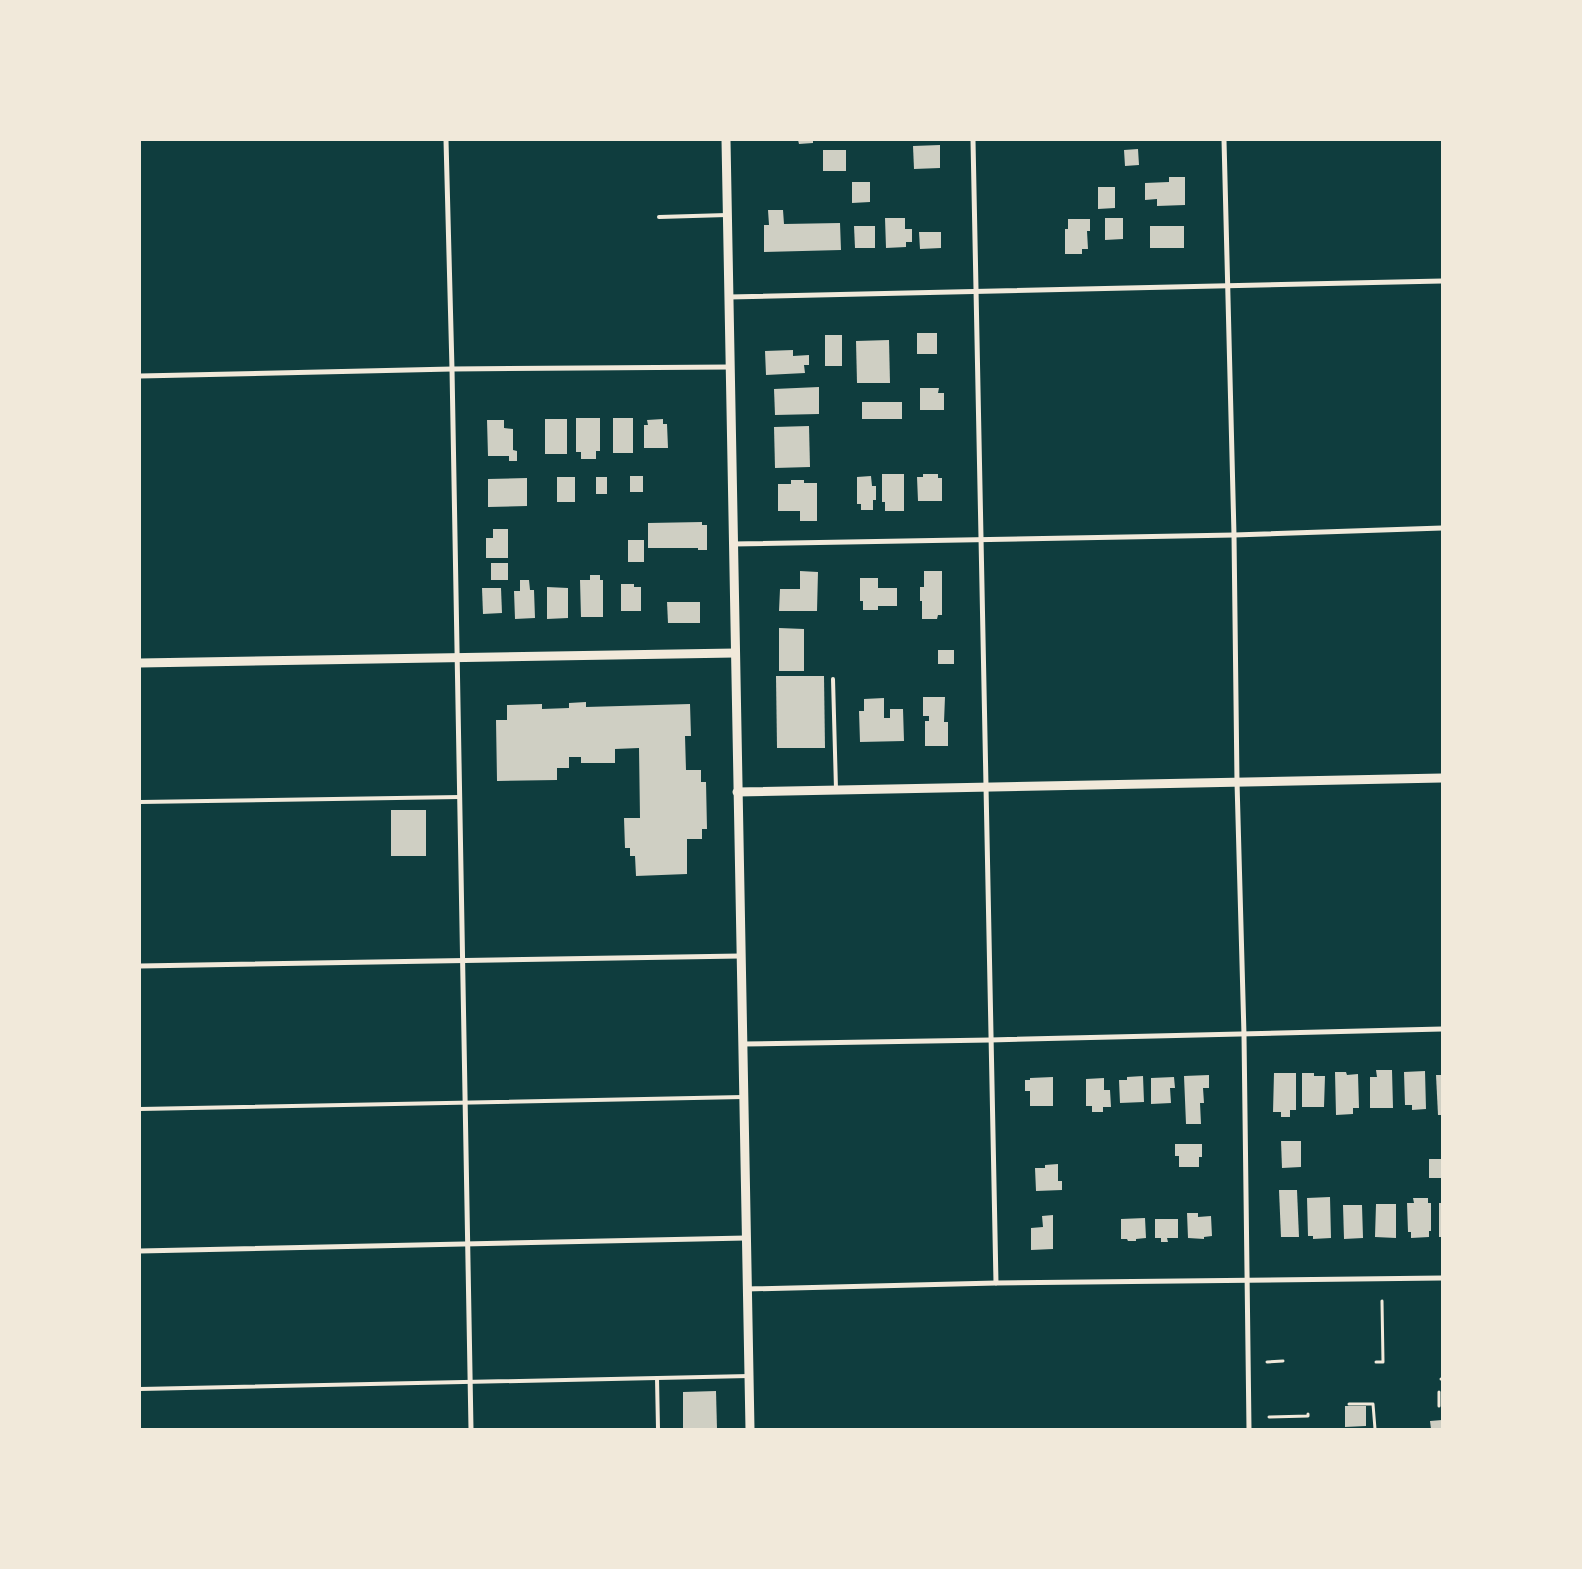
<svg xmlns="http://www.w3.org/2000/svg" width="1582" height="1569" viewBox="0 0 1582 1569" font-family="Helvetica,sans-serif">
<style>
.building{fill:#cfcfc3}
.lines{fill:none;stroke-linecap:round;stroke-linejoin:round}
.path{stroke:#f1e9da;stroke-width:3}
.service{stroke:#f1e9da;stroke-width:4}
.minor{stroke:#f1e9da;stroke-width:5}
.tertiary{stroke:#f1e9da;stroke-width:9}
</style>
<rect width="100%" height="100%" fill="#0f3d3e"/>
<g class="building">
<polygon points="798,140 813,140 813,143 799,144"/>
<polygon points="940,145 940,168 914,169 913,146"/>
<polygon points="1138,149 1139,165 1125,166 1124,150"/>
<rect x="823" y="150" width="23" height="21"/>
<polygon points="1169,177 1185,177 1185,205 1157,206 1157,199 1145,200 1145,183 1169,182"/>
<polygon points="852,182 870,182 870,202 852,203"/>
<polygon points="1098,187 1115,187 1115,208 1098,209"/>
<polygon points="768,210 783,210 784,224 840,223 841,250 764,252 764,225 769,225"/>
<polygon points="885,218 905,218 905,229 912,229 912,242 906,242 906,247 886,248"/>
<polygon points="1105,218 1123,218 1123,239 1105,240"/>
<polygon points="1068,219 1090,219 1090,231 1087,231 1088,249 1082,249 1082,254 1065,254 1065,229 1068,229"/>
<polygon points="854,226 875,226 875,248 855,248"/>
<rect x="1150" y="226" width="34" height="22"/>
<polygon points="919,232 941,232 941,248 920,249"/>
<rect x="917" y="333" width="20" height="21"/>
<rect x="825" y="335" width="17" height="31"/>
<polygon points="889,340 890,383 857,383 856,341"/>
<polygon points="793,350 793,356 809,355 809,365 804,365 805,373 766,375 765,351"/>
<polygon points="819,387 819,414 775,415 774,389"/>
<polygon points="920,388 939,388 938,393 944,393 944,410 920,410"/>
<rect x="862" y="402" width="40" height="17"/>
<polygon points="576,418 600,418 600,451 596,451 596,459 581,459 581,452 576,452"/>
<rect x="613" y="418" width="20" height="35"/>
<rect x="545" y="419" width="22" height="35"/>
<polygon points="663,419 663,424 667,424 668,448 644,448 644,425 648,425 647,420"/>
<polygon points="487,420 504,420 504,428 513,429 513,450 517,451 517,461 509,461 509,456 488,456"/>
<polygon points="809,426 810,467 775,468 774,427"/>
<polygon points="882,474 904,474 904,511 885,511 885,502 882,502"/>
<polygon points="923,474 938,474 938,478 942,478 942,501 918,501 917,477 923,477"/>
<rect x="630" y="476" width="13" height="16"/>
<polygon points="871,476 872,486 876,486 876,500 873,500 873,510 861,510 861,504 857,504 857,477"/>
<rect x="557" y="477" width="18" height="25"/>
<rect x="596" y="477" width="11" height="17"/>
<polygon points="527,478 527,506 488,507 488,479"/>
<polygon points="791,480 804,480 804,483 817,483 817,521 800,521 800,511 778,511 778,484 791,484"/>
<polygon points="702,522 702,525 707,525 707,550 698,550 698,548 648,548 648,523"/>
<polygon points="493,529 508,529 508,558 486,558 486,538 493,538"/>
<rect x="628" y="540" width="16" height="22"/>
<rect x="491" y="563" width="17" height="17"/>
<polygon points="800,571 818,572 817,611 779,611 780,589 800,589"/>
<polygon points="924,571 942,571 942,615 938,615 937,619 922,619 922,601 920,601 920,587 924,587"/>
<polygon points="590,575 600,575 600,580 603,580 603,617 581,617 580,580 590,580"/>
<polygon points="860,578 878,578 878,588 897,588 897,606 878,606 878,610 863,610 863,601 860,601"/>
<polygon points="520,580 529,580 530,590 534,590 535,618 515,619 514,591 520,591"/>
<polygon points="621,584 634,584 634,587 641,587 641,611 621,611"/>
<polygon points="547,587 568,588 568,618 547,619"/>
<polygon points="482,588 501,588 502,613 483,614"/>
<polygon points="667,602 700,602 700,623 668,623"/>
<polygon points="779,628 804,629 804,671 779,671"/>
<rect x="938" y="650" width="16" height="14"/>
<polygon points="776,676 824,676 825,748 777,748"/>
<polygon points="923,697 945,697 944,722 948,722 948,746 925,746 925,721 929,721 929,716 923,716"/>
<polygon points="884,698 884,718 890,718 890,709 903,709 904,741 860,742 859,711 864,711 864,699"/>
<polygon points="586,702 586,707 690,704 691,736 685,736 686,770 701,770 701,782 706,782 707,829 702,829 702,839 687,839 687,874 636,876 635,856 630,856 630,848 625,848 624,818 640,818 639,748 615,749 615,763 581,763 581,757 569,757 569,768 557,768 557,780 497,781 496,720 507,720 507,705 542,704 542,709 569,708 569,703"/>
<rect x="391" y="810" width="35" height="46"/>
<polygon points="1376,1070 1392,1070 1393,1108 1370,1108 1370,1077 1377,1077"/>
<polygon points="1425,1071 1426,1109 1412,1110 1412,1105 1405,1105 1404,1072"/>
<polygon points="1335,1072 1346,1072 1347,1075 1358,1074 1359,1108 1353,1108 1353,1114 1336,1115"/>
<polygon points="1274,1073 1296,1073 1296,1110 1290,1110 1290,1117 1281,1117 1281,1112 1273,1112"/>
<polygon points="1302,1073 1314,1073 1314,1076 1325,1076 1324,1107 1302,1107"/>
<polygon points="1209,1075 1209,1088 1203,1088 1204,1103 1200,1103 1201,1124 1186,1124 1184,1076"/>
<polygon points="1436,1075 1442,1075 1442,1115 1438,1115"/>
<polygon points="1143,1076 1144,1102 1120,1103 1119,1080 1127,1080 1127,1077"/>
<polygon points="1053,1077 1053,1106 1030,1106 1030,1091 1025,1091 1025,1080 1030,1080 1030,1078"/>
<polygon points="1174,1077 1175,1088 1170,1088 1171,1103 1151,1104 1151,1078"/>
<polygon points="1104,1078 1104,1090 1110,1090 1111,1107 1103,1107 1103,1112 1092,1112 1092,1106 1086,1106 1086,1079"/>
<polygon points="1281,1141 1301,1141 1301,1167 1282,1168"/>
<polygon points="1175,1144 1202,1144 1202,1157 1199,1157 1199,1167 1179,1167 1179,1156 1175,1156"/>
<rect x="1429" y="1159" width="13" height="19"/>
<polygon points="1058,1164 1058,1181 1062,1181 1062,1190 1036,1191 1035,1168 1045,1168 1045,1165"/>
<polygon points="1279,1190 1297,1190 1299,1237 1281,1237"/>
<polygon points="1330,1197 1331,1238 1313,1239 1313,1236 1308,1236 1307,1198"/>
<polygon points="1413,1198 1428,1198 1428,1203 1431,1203 1431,1231 1429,1231 1429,1237 1411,1238 1411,1232 1408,1232 1407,1203 1414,1203"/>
<rect x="1439" y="1203" width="3" height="34"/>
<polygon points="1376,1204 1396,1204 1396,1238 1375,1237"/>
<polygon points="1343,1205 1362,1205 1363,1238 1344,1239"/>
<polygon points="1187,1213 1198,1213 1198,1217 1211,1216 1212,1236 1204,1237 1204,1239 1188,1238"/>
<polygon points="1053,1215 1053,1249 1031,1250 1031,1228 1043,1227 1042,1216"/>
<polygon points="1145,1218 1146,1238 1136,1239 1136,1241 1128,1241 1127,1239 1121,1239 1121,1219"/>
<polygon points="1155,1219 1178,1219 1178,1238 1167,1238 1168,1242 1161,1242 1161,1238 1155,1238"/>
<polygon points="716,1391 717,1429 683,1429 683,1392"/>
<polygon points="1345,1406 1366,1406 1366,1426 1345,1427"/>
<polygon points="1442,1420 1442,1429 1431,1429 1430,1421"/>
</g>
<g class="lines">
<g class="path">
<polyline points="1267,1362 1283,1361"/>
<polyline points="1376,1362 1383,1362 1382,1301"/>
<polyline points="1441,1379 1442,1379"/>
<polyline points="1349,1404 1373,1404 1375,1429"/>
<polyline points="1439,1406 1439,1392"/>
<polyline points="1269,1417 1308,1416 1308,1414"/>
</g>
<g class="service">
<polyline points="659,217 727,215"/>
<polyline points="833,679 836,789"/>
<polyline points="140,802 460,797"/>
<polyline points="140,1109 743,1097"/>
<polyline points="657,1378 658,1429"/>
<polyline points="140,1389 749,1376"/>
</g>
<g class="minor">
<polyline points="446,140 452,369 471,1429"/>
<polyline points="973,140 996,1283"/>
<polyline points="1224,140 1234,535 1237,782 1244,1035 1249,1429"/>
<polyline points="729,297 1442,281"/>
<polyline points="140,376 452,369 730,367"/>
<polyline points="733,544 1234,535 1442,528"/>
<polyline points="140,966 740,956"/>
<polyline points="743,1044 990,1040 1442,1029"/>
<polyline points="140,1251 746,1238"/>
<polyline points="747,1289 996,1283 1442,1278"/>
</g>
<g class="tertiary">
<polyline points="726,140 750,1429"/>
<polyline points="140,663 735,653"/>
<polyline points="737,792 1442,778"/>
</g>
</g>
<rect width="1582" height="1569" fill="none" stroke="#f1e9da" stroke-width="282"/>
</svg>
